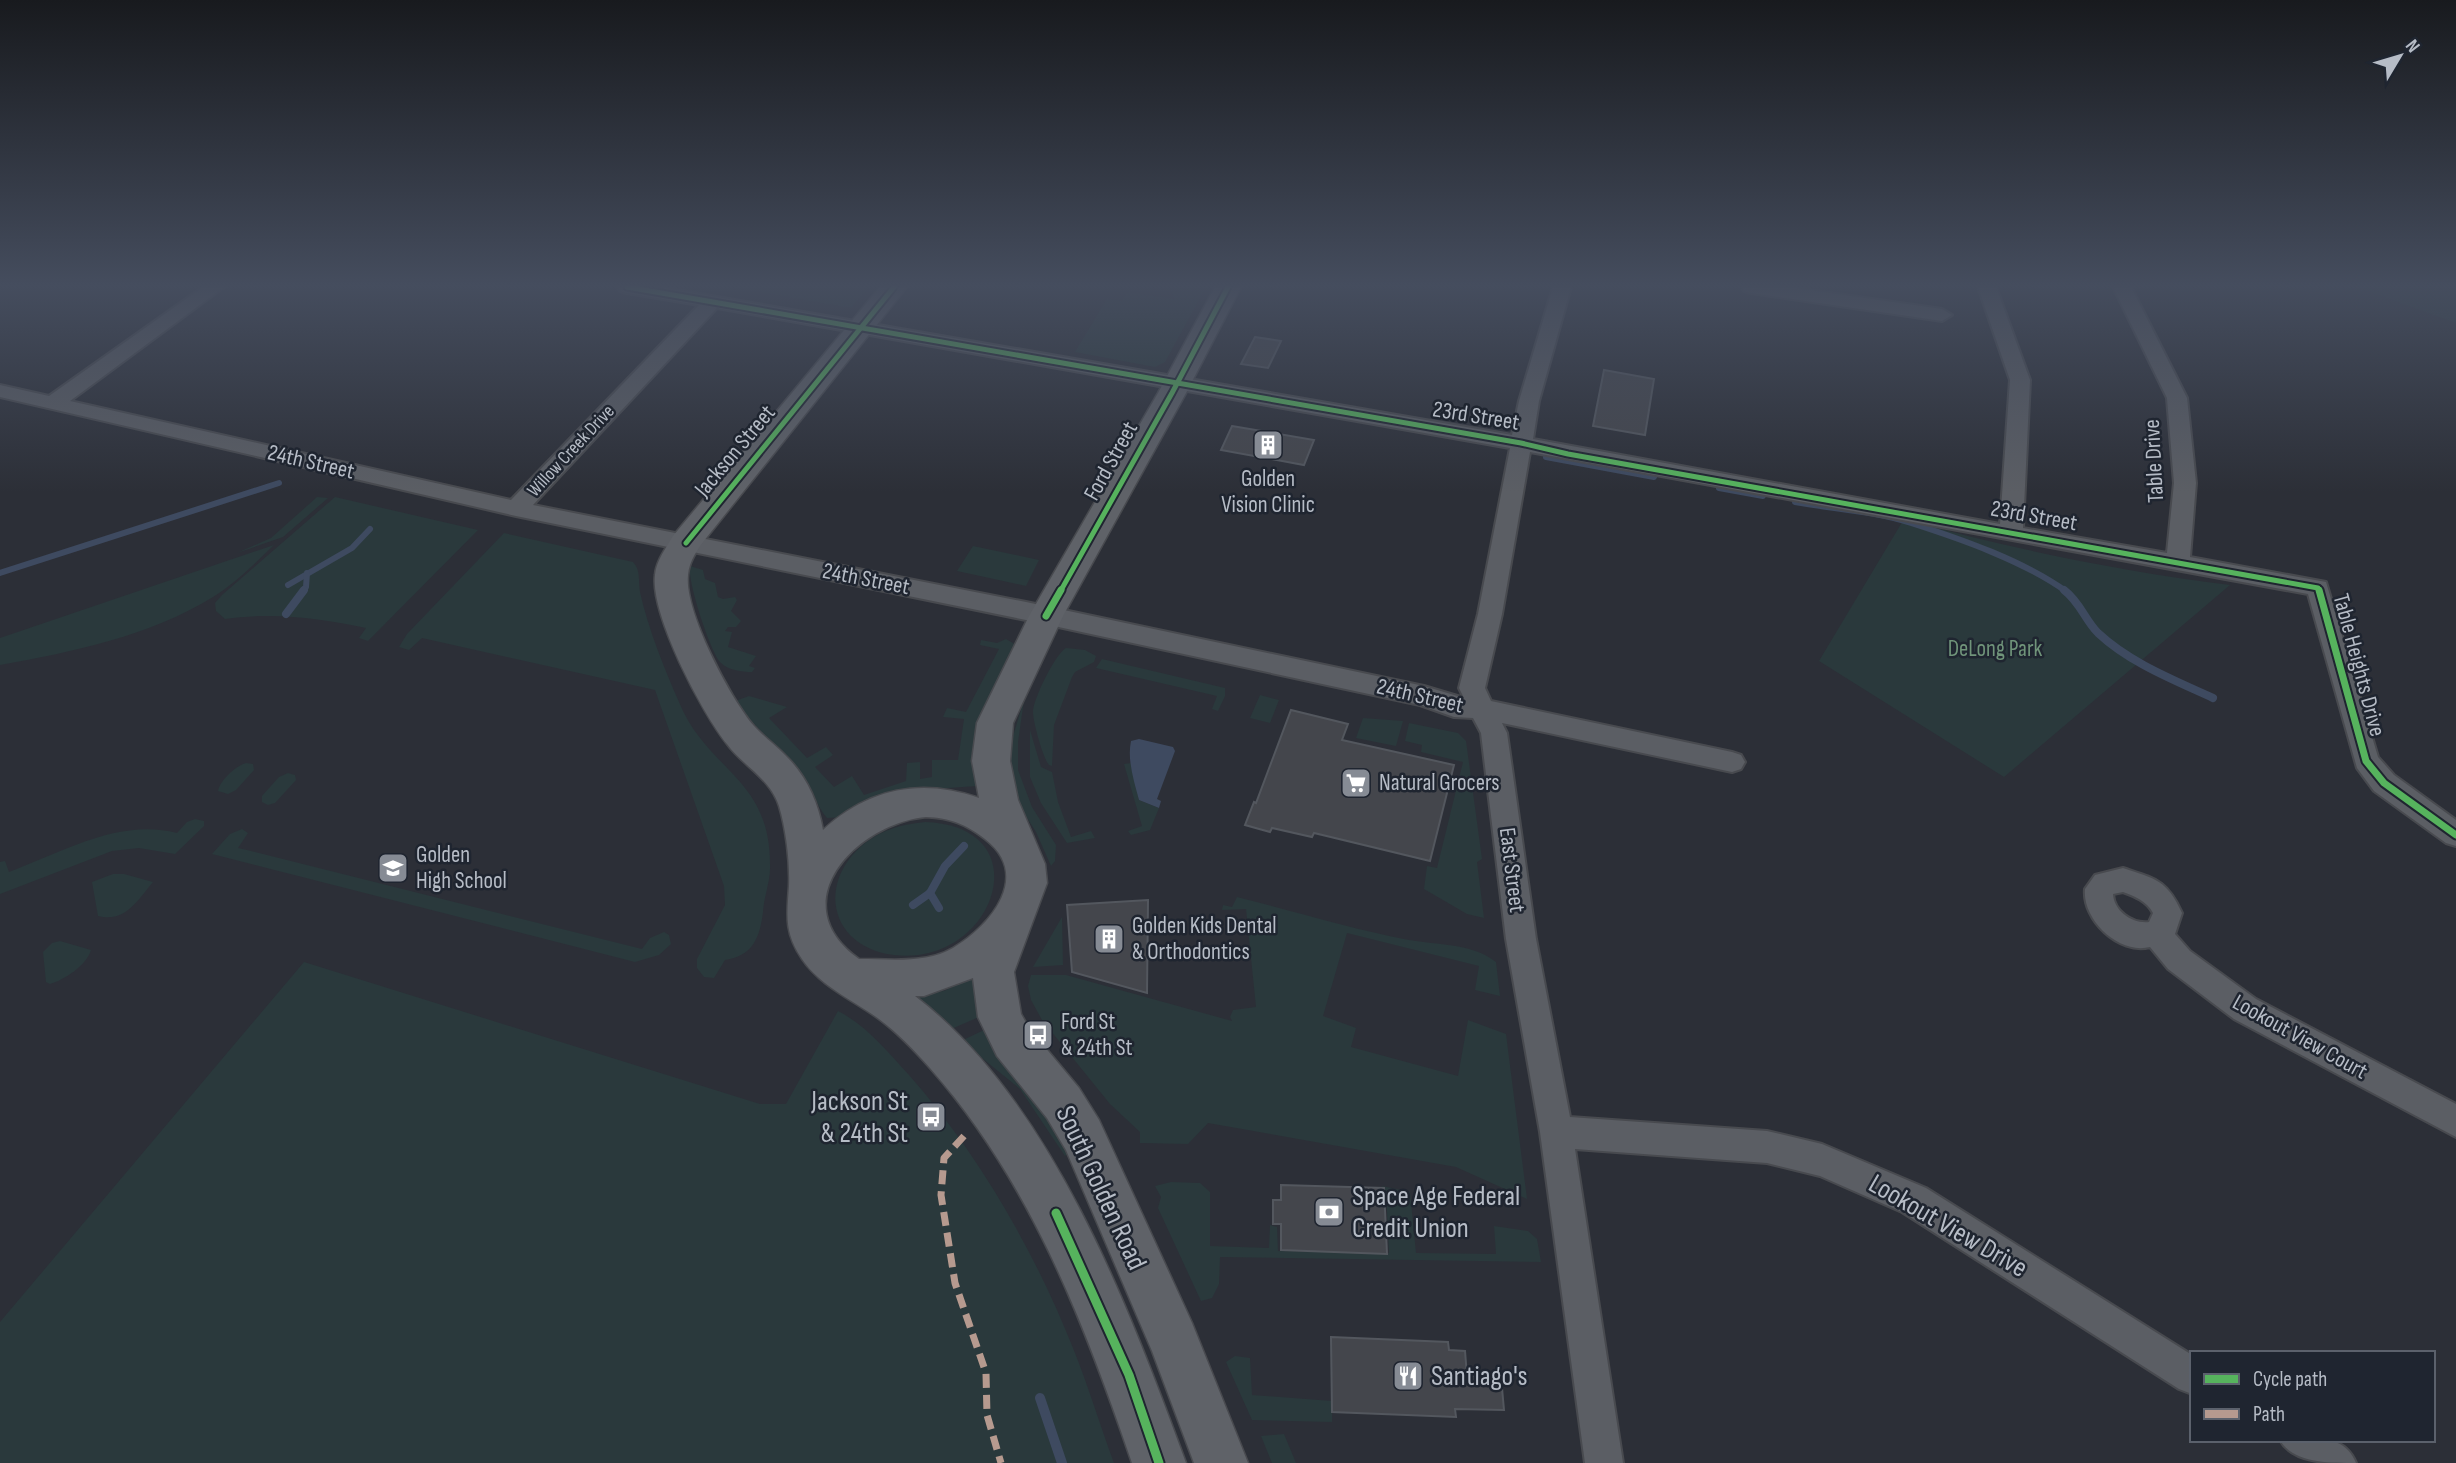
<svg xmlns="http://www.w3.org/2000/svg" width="2456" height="1463" viewBox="0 0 2456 1463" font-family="'Sofia Sans Condensed',sans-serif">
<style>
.green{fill:#2a393c}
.water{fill:#3e4a60}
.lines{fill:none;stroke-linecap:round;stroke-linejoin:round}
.stream-far2{stroke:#3e4a60;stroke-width:6}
.stream-far1{stroke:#3e4a60;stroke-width:8}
.stream{stroke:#3e4a60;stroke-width:10}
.building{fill:#44464c;stroke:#53575e;stroke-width:2}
.street-casing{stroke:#484a4f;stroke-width:4}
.secondary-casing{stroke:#484a4f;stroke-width:3}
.street{fill:#5b5e64;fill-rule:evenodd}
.secondary{fill:#5f6268;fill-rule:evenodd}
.quiet{stroke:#b69a8f;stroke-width:7;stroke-dasharray:14 7;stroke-linecap:butt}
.cycleway-far2-casing{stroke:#1f2530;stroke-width:9}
.cycleway-far1-casing{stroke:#1f2530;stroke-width:11}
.cycleway-casing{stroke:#1f2530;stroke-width:13}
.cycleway-far2{stroke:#56b35d;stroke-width:5}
.cycleway-far1{stroke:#56b35d;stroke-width:7}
.cycleway{stroke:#56b35d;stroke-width:9}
.labels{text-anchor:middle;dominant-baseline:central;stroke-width:5;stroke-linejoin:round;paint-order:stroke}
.far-street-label{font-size:19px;fill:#b6bcc6;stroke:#1f2530}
.street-label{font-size:23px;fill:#b6bcc6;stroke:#1f2530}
.poi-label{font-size:23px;fill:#b6bcc6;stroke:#1f2530;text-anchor:start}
.park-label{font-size:23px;fill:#70947a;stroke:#1f2530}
.near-poi-label{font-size:28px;fill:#b6bcc6;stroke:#1f2530;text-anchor:start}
.near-street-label{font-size:28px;fill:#b6bcc6;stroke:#1f2530}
</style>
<rect width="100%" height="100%" fill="#2c2f37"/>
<g class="green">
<polygon points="733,287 869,287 851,308"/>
<polygon points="1176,287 1206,287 1165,362 1155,367 1075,352 1107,299 1122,301 1128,292 1174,299 1172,293"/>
<polygon points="2357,287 2456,287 2456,323"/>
<polygon points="317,497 328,498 283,537 237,553 271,538"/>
<path d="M335,497L478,530L368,641L359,638L366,628C320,618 273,612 225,619L216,611L215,603L222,595Z"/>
<path d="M1904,519C2011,549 2120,571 2230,585L2004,777L1819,661Z"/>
<path d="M504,533L633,562C641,570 638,581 640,592C648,628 664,668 679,702C707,771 770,777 770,864C771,880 764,896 763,912C760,937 753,956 725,960L714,978L704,977L697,968V959L725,905L724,886L655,690L422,638L409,650L399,647L407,634Z"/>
<path d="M274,545C255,563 236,583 213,597C150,636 72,652 0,665V638Z"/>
<polygon points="973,546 1039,560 1026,586 957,571"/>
<path d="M690,566L703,570L705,579L715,583L718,597L723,599L735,597L737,600L731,611L741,621L736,627H728L725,631L732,632L728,647L756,656L749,666L755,668L752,672C742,672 727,670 720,662C710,650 687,581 690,566Z"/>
<path d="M1006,639L1018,646L974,758L977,786L934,789L844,817L827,818C816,805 812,788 802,775C782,750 757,730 738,705V700L749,696L787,707L769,718L807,758L826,747L833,755L815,767L834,787L852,776L864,795L906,781L907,763L920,762V779L932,777V760H958L964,719L943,717L947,708L966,712L999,649L980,645L981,640L997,643Z"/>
<path d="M1066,648L1085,650L1096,656L1094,662L1075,672L1072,677L1054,725L1052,766L1049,765C1043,758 1033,722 1033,712C1033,699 1056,653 1066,648Z"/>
<polygon points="1102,659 1225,688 1225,696 1218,711 1212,709 1217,696 1096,668"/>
<polygon points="1260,695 1279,700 1270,723 1250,718"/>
<polygon points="1024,700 1018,742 1018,770 1032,807 1056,845 1055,861 1051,866 1036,832 1020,807 1011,779 1010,746"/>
<polygon points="1363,718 1403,721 1396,746 1356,738"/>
<polygon points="1409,723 1458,733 1466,741 1482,859 1477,862 1484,918 1467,914 1424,889 1427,866 1437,868 1463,762 1421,752 1422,745 1405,741"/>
<polygon points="1030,730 1041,767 1052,772 1058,802 1071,837 1091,831 1095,838 1067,843 1041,803 1030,777"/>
<path d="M246,763L253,764L254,770L236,790L228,794L218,791C220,780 236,766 246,763Z"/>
<polygon points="1131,763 1139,800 1159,808 1150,830 1131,835 1128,831 1142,826 1124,764"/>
<polygon points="288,773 295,775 296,780 275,803 268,805 262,802 262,796 279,777"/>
<path d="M195,819L204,821V826L175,854L139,848L112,851L0,894V862L5,861L9,872C63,852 119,818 177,833L187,822Z"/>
<path d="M925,822C1043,826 995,967 894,955C829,947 816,882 865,843C883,829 904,824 925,822Z"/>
<polygon points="242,829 248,833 238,848 247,850 642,949 650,938 664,932 669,935 671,944 659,955 635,962 212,854 230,834"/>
<path d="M113,874H124L153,882C137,901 125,923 98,916L92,882Z"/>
<path d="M1237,897C1294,911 1351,929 1409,940C1437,945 1472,943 1496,962L1500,996L1475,990L1479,966L1347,933L1323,1016L1356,1028L1351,1047L1458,1076L1468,1020L1506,1034L1527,1199L1456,1167L1208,1123L1188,1144L1140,1143V1132L1110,1104L1042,1020L1031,1000L1028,986L1031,975H1066L1232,1021L1230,1017L1233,1010L1256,1007L1246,909L1222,910L1223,905L1232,907Z"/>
<polygon points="1062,917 1063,965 1033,967"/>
<path d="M60,941L91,950C87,965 64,980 50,984L46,982L43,952L52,943Z"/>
<path d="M304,962L760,1104H786L838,1011C867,1026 887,1051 909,1075C978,1153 1034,1250 1073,1348C1088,1385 1100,1425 1114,1463H0V1322Z"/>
<polygon points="974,976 979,1017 949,1030 913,995 944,991"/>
<polygon points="984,1030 1003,1061 1053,1124 1068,1153 1065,1156 1020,1089 961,1041"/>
<polygon points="1171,1182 1200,1183 1210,1192 1210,1246 1269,1248 1270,1225 1277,1227 1278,1251 1389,1253 1386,1192 1382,1186 1410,1192 1416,1253 1496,1254 1494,1226 1528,1231 1537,1239 1541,1262 1220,1257 1219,1284 1212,1298 1201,1301 1158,1208 1161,1197 1155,1186"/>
<polygon points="1235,1356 1250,1358 1252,1395 1332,1401 1332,1422 1252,1420 1226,1362"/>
<polygon points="1284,1434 1296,1463 1272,1463 1261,1436"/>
</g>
<path class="water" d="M1139,739L1173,747L1175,751L1157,799L1161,801L1159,808L1139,800C1134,781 1127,760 1131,741Z"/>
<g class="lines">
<g class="stream-far2">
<polyline points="1546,457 1654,477"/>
<polyline points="1719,488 1763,496"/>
<path d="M1795,502C1833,509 1874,511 1911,523C1961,539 2024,561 2067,592"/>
<polyline points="0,573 279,483"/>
<polyline points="288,585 352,548 370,529"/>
<polyline points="302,592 306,587 307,573"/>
</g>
<g class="stream-far1">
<path d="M2064,590C2080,602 2085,620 2098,633C2130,663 2174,680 2213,698"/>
<polyline points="286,614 304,590"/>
<polyline points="930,893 939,908"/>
<polyline points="913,905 930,893 945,866 964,846"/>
</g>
<polyline class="stream" points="1040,1398 1062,1463"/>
</g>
<g class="building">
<polygon points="1255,337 1281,341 1268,368 1241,364"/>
<polygon points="1604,370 1654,379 1645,435 1593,426"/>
<polygon points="1232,426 1314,440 1304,465 1221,450"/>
<polygon points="1291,710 1348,724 1342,740 1454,765 1430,861 1314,833 1312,837 1272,828 1270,832 1245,825 1254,802 1256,803"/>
<polygon points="1148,900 1147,993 1072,972 1067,905"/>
<polygon points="1281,1185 1384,1188 1387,1254 1281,1250 1281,1224 1273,1224 1273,1200 1281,1200"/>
<polygon points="1331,1337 1448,1342 1449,1350 1465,1351 1467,1376 1501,1377 1504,1410 1455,1409 1456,1417 1332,1412"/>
</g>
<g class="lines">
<g class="street-casing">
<g id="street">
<path d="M203,287H224L70,401L511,500L699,305L627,293L620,291L618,287H660L1512,435L1519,401L1553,287H1571L1539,401L1533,439L2000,524L2010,380L1978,287H1996L2030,380L2023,528L2167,553L2174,483L2167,398L2113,287H2131L2187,398L2196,483L2190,557L2326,582L2378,757L2394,775L2456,820V846L2446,843L2374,791L2357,768L2308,594L1530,452L1502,614L1485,688L1491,701L1732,752L1741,755L1745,762L1741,769L1732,772L1502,723L1507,733L1536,939L1570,1117L1767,1131L1822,1144L1926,1188L2192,1355V1394L2179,1389L1902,1212L1820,1176L1767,1163L1575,1149L1623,1463H1585L1540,1132L1506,939L1481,733L1473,718L1454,717L1420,705L1026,620L516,516L0,397V385L49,396ZM717,308L1510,448L1478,614L1459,688L1464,698L1424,686L1026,602L533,505Z"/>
<polygon points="1742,287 1788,287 1942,309 1952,315 1942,321 1751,293 1744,291"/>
<path d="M2123,868C2156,879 2167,880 2182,913L2175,934L2190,951L2256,999L2456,1104V1137L2234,1019L2168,969L2150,947C2119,955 2082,920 2085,889L2095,875ZM2123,892C2134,896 2147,901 2153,913L2149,922C2132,924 2114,911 2113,894Z"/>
<path d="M2280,1440C2310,1440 2343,1431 2356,1463C2327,1463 2293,1463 2280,1440Z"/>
</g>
</g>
<g class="secondary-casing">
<path id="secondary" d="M880,287H907L707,537C698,548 689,561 688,575C684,611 730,698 754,726C763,736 775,745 785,755C806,775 818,802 823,830C869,788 921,778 979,798L972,761L977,723L1029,616L1158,393L1215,287H1241L1186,393L1063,616L1013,723L1010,761L1018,800L1045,864L1047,883L1014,972L1021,1014L1029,1028L1079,1088L1099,1120L1192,1323L1248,1463H1194L1152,1351L1066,1150L1047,1118L997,1056L978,1017L973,978L924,996H915C1052,1101 1128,1306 1186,1463H1132C1084,1322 1030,1181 930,1068C914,1050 898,1033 879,1019C853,1000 820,986 802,959C784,932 787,916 789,886C790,862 786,829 779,806C770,778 743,766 727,744C702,713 650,614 655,575C656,561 666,548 673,536ZM926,817C950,818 966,824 985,839C1032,875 992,925 953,948C926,964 889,959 859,959C781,904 855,824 926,817Z"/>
</g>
<use href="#street" class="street"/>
<use href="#secondary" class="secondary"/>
<polyline class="quiet" points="964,1136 944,1158 941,1195 955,1283 986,1373 987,1415 1001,1463"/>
<g class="cycleway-far2-casing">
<g id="cycleway-far2">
<polyline points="627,287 1521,443 1568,454 2318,588 2319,592"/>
<polyline points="686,543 894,287"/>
<polyline points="1060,592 1172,393 1228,287"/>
</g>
</g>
<g class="cycleway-far1-casing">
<g id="cycleway-far1">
<polyline points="2319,590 2366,761 2384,783 2456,835"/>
<polyline points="1046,616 1061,590"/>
</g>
</g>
<g class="cycleway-casing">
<polyline id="cycleway" points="1056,1213 1129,1375 1159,1463"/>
</g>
<use href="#cycleway-far2" class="cycleway-far2"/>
<use href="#cycleway-far1" class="cycleway-far1"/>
<use href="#cycleway" class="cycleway"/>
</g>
<linearGradient id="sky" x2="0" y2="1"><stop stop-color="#181a1e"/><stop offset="0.58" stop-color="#454d5e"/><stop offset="1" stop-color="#454d5e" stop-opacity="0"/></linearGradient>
<rect width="2456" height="492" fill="url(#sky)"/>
<defs>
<g id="building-square" transform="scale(1.575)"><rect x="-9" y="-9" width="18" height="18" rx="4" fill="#868b94" stroke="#1f2530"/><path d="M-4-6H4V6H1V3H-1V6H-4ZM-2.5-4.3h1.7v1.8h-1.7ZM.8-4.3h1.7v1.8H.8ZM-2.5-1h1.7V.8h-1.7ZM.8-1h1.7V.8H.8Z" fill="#fff"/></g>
<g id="supermarket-square" transform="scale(1.575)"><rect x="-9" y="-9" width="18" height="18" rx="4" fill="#868b94" stroke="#1f2530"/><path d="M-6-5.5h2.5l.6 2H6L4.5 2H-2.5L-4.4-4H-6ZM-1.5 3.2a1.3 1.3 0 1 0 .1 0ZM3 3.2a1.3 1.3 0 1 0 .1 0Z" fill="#fff"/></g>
<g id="school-square" transform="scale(1.575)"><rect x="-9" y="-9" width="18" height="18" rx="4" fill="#868b94" stroke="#1f2530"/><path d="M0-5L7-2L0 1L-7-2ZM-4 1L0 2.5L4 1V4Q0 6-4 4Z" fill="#fff"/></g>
<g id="bus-square" transform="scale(1.575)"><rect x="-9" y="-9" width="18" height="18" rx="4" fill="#868b94" stroke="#1f2530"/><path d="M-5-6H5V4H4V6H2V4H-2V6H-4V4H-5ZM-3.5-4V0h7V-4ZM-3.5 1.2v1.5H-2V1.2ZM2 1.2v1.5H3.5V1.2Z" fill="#fff"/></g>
<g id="bank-square" transform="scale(1.575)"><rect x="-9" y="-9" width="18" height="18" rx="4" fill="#868b94" stroke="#1f2530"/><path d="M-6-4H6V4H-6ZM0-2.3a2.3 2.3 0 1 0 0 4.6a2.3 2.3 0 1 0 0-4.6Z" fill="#fff"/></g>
<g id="restaurant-square" transform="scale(1.575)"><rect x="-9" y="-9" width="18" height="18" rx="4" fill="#868b94" stroke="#1f2530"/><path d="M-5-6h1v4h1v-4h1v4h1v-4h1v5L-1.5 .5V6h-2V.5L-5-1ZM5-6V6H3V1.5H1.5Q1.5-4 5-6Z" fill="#fff"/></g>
</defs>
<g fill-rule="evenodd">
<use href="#building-square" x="1268" y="445"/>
<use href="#supermarket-square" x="1356" y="783"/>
<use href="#school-square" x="393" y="868"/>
<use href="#building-square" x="1109" y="939"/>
<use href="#bus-square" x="1038" y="1035"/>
<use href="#bus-square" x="931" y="1117"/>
<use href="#bank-square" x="1329" y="1212"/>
<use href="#restaurant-square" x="1408" y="1376"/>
</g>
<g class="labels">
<g class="far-street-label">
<text transform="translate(571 451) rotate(-47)">Willow Creek Drive</text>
</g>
<g class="street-label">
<text transform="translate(1476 416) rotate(9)">23rd Street</text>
<text transform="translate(735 451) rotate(-50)">Jackson Street</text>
<text transform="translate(1111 461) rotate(-61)">Ford Street</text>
<text transform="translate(2154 461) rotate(-93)">Table Drive</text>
<text transform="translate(311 462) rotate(13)">24th Street</text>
<text transform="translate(2034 516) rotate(10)">23rd Street</text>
<text transform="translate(866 579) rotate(11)">24th Street</text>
<text transform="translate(2359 665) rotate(75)">Table Heights Drive</text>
<text transform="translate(1420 696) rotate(13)">24th Street</text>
<text transform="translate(1512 870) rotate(83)">East Street</text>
<text transform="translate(2300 1037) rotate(29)">Lookout View Court</text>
</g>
<g class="poi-label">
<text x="1268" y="479" text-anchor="middle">Golden<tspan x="1268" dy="26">Vision Clinic</tspan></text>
<text x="1379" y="783">Natural Grocers</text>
<text x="416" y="855">Golden<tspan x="416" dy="26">High School</tspan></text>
<text x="1132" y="926">Golden Kids Dental<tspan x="1132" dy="26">&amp; Orthodontics</tspan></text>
<text x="1061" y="1022">Ford St<tspan x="1061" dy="26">&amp; 24th St</tspan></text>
</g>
<g class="park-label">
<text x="1995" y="649">DeLong Park</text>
</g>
<g class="near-poi-label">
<text x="908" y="1101" text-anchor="end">Jackson St<tspan x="908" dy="32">&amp; 24th St</tspan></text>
<text x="1352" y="1196">Space Age Federal<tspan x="1352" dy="32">Credit Union</tspan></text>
<text x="1431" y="1376">Santiago's</text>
</g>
<g class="near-street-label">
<text transform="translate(1101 1188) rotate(65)">South Golden Road</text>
<text transform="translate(1948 1226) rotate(30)">Lookout View Drive</text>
</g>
</g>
<rect x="2190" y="1351" width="245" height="91" fill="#1f2530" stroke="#5b616c" stroke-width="2"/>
<rect x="2204" y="1374" width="35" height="10" fill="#56b35d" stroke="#5b616c" stroke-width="2"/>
<text x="2253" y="1386" font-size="21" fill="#b6bcc6">Cycle path</text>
<rect x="2204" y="1409" width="35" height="10" fill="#b69a8f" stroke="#5b616c" stroke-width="2"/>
<text x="2253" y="1421" font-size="21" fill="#b6bcc6">Path</text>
<g transform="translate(2400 56) rotate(52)" stroke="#1f2530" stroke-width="5" paint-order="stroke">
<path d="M0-5L12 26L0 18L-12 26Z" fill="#b6bcc6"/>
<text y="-10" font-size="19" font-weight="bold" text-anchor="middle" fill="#b6bcc6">N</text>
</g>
</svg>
